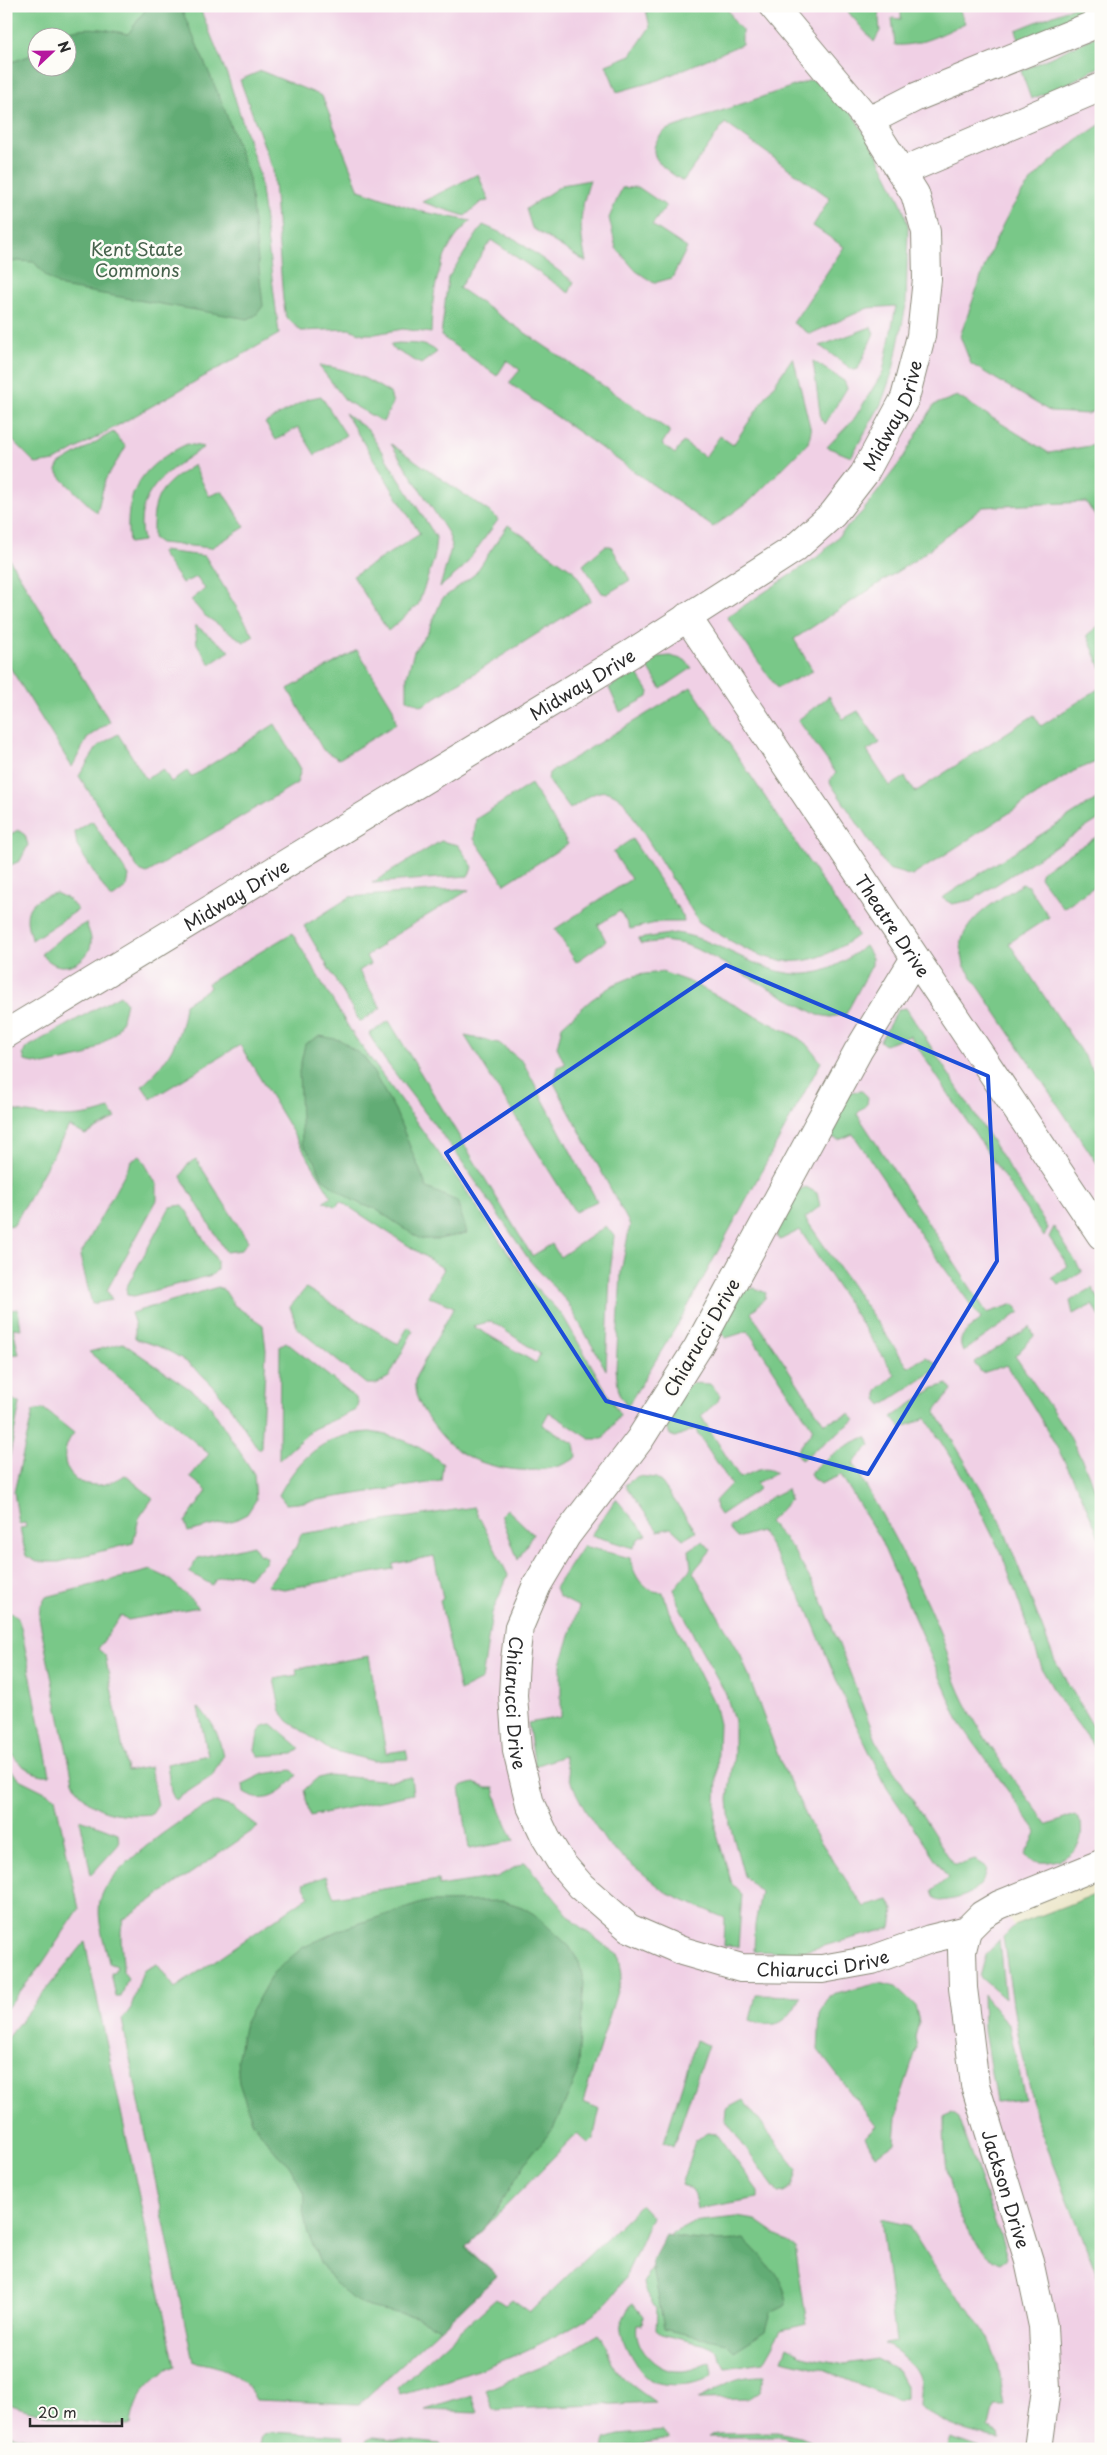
<svg xmlns="http://www.w3.org/2000/svg" width="1107" height="2455" viewBox="0 0 1107 2455" font-family="'Playpen Sans',sans-serif">
<style>
.built{fill:#f0d0e5;fill-rule:evenodd}
.green{fill:#79c888;stroke:#527a5a;fill-rule:evenodd}
.forest{fill:#62ac74;stroke:#466c50}
.lines{fill:none;stroke-linecap:round;stroke-linejoin:round}
.minor-casing{stroke:#8a8878;stroke-width:30}
.minor{stroke:#fff;stroke-width:28}
.marked{fill:none;stroke:#1d4ed8;stroke-width:4;stroke-linejoin:round}
.labels{text-anchor:middle;dominant-baseline:central;stroke-width:5;stroke-linejoin:round;paint-order:stroke}
.park-label{font-size:18px;fill:#46624c;stroke:#fdfcf7}
.street-label{font-size:18px;fill:#2b2b2b;stroke:#fdfcf7}
</style>
<rect width="100%" height="100%" fill="#fdfcf7"/>
<filter id="ink" filterUnits="userSpaceOnUse"><feTurbulence type="fractalNoise" baseFrequency=".02" numOctaves="2"/><feDisplacementMap in="SourceGraphic" scale="10" xChannelSelector="R" yChannelSelector="G"/><feConvolveMatrix kernelMatrix="1 2 1 2 8 2 1 2 1" color-interpolation-filters="sRGB"/></filter>
<filter id="wash" filterUnits="userSpaceOnUse"><feTurbulence type="fractalNoise" baseFrequency=".0096" numOctaves="4" result="noise"/><feDisplacementMap in="SourceGraphic" scale="20" xChannelSelector="R" yChannelSelector="G"/><feGaussianBlur stdDeviation="1.12" result="paint"/><feColorMatrix in="noise" values="0 0 0 0 0 0 0 0 0 0 0 0 0 0 0 0 0 1.4 0 .05"/><feComposite in="paint" operator="in"/></filter>
<g filter="url(#wash)">
<rect width="100%" height="100%" fill="#eae4c5"/>
<path class="built" d="M6,6H1101V1864L999,1905L1014,1926L1101,1991V2449H6ZM38,38H68V68H38Z"/>
<g class="green">
<path d="M6,6H199L228,77L259,173L279,334L55,461L36,464L6,434ZM38,38H68V68H38Z"/>
<polygon points="645,6 726,6 736,24 742,30 742,44 659,80 617,92 606,65 631,55 650,27"/>
<polygon points="843,6 878,6 880,31 874,42"/>
<path d="M901,6H958L965,23C945,33 918,47 895,45L892,18L901,19Z"/>
<polygon points="1076,6 1101,6 1101,10 1020,45 1016,30"/>
<polygon points="1101,34 1101,66 1057,89 1031,99 1021,71"/>
<path d="M261,71L322,96L359,190L423,212L471,221C438,249 432,292 431,333L403,329L375,334H363L349,329L301,331L286,317L283,300L273,170L240,80Z"/>
<path d="M811,80L835,86L876,152L902,205L908,226L906,305L893,370L881,404L851,457L827,447L854,419L883,372L896,306L868,308L810,334L793,323L844,247L813,226L830,198L725,123L683,181C661,167 640,153 666,130Z"/>
<path d="M1101,124V407L1088,414L1051,412L971,364L960,336C978,289 994,228 1025,189C1045,163 1074,142 1101,124Z"/>
<polygon points="478,174 489,201 481,202 465,216 422,202"/>
<path d="M590,180C579,214 579,227 586,262L532,228L526,209L562,185Z"/>
<polygon points="638,187 666,206 652,225 687,248 672,278 654,283 636,271 616,248 609,218 622,188"/>
<polygon points="483,225 515,239 574,282 569,293 491,240 459,288 670,431 662,444 675,454 683,442 705,457 720,436 733,445 793,357 811,431 808,443 751,500 713,527 509,383 520,370 507,360 497,376 441,336 448,278"/>
<polygon points="871,327 874,333 858,369 853,370 820,346"/>
<path d="M399,343C412,344 427,342 437,352L421,364L392,348L391,344Z"/>
<polygon points="813,361 844,381 847,388 825,424 821,420"/>
<path d="M319,366C347,367 367,379 390,393L393,403L383,422L346,401Z"/>
<polygon points="321,396 346,435 315,455 298,427 276,440 265,423 307,399"/>
<polygon points="957,396 1049,453 1101,444 1101,525 1086,502 983,507 918,558 794,639 813,671 777,688 727,617 819,556 863,511 901,461 934,405"/>
<polygon points="345,413 368,430 436,537 434,559 418,605 388,631 353,576 420,534"/>
<polygon points="113,432 126,447 105,480 97,513 61,478 56,470 59,464"/>
<path d="M187,444L204,447C168,471 132,492 143,541L129,543C123,492 142,465 187,444Z"/>
<polygon points="391,444 494,515 498,520 462,569 440,587 452,545 448,533"/>
<path d="M194,465L209,496L222,491L245,527L211,548L160,543L153,538C152,496 159,487 194,465Z"/>
<polygon points="508,525 575,572 591,600 422,706 407,699 407,676 414,651 428,632 442,599 475,574"/>
<polygon points="605,546 611,546 630,580 607,594 602,593 583,565"/>
<polygon points="162,551 205,556 254,636 244,642 204,615 191,600 205,589 197,577 182,583 161,553"/>
<polygon points="6,554 110,722 88,737 72,767 6,661"/>
<polygon points="1101,624 1101,668 1087,635"/>
<polygon points="195,625 230,651 210,664 197,644"/>
<polygon points="357,650 393,708 396,724 339,759 323,750 288,689"/>
<polygon points="670,656 685,660 692,668 661,689 646,664 658,657"/>
<polygon points="635,670 649,692 648,697 620,712 609,688"/>
<path d="M691,687L858,935C796,982 759,959 699,922L624,802C602,781 591,796 570,809L548,780L549,773Z"/>
<polygon points="1098,689 1101,690 1101,760 1074,771 912,876 888,869 829,781 836,773 798,720 829,696 843,719 858,711 880,743 867,751 890,786 905,777 915,792 1034,715 1041,726"/>
<polygon points="275,724 301,769 297,783 147,873 139,870 79,776 98,746 118,734 146,779 163,769 171,782 187,771 191,777"/>
<polygon points="531,784 568,844 505,884 474,839 476,819"/>
<polygon points="1101,796 1101,818 972,900 952,904 942,898"/>
<polygon points="92,821 129,876 127,887 111,899 77,846 75,832"/>
<polygon points="18,830 25,835 28,845 20,861 6,867 6,837"/>
<polygon points="1101,834 1101,882 1063,908 1040,877 1042,871"/>
<polygon points="632,839 683,916 684,922 660,922 630,929 620,911 598,925 606,941 576,962 555,929 631,879 613,852"/>
<polygon points="441,841 458,845 473,867 468,876 372,883"/>
<path d="M1022,884L1028,886L1049,917L1009,943L1101,1082V1169L964,965C963,959 961,952 961,946C963,918 1002,898 1022,884Z"/>
<polygon points="458,889 469,890 382,943 383,945 366,956 370,964 359,971 381,1008 360,1022 304,926 350,897"/>
<path d="M56,893L68,899L78,910L32,940C21,912 28,899 56,893Z"/>
<path d="M86,923C88,929 92,937 91,942C91,955 77,966 64,966C55,967 47,960 41,954L66,934Z"/>
<path d="M292,933L354,1036L467,1192L521,1272L563,1316L620,1415L603,1439H590L549,1412L542,1425L575,1444L577,1457C548,1479 489,1471 460,1452C446,1443 435,1428 426,1415C418,1402 412,1391 416,1376L454,1307L428,1296L444,1269L340,1201L336,1207L324,1201L331,1196L240,1045L151,1099L142,1086C167,1063 182,1038 185,1004L210,988L208,983ZM491,1321L540,1354L536,1363L473,1326Z"/>
<path d="M675,933C732,940 779,997 839,964C848,959 856,952 865,946L872,958V965L846,1014L831,1017L818,1015L703,952L684,944L663,941L641,944L638,939Z"/>
<polygon points="662,972 690,982 797,1037 809,1046 821,1062 681,1319 627,1407 619,1394 616,1369 621,1272 630,1225 554,1083 558,1067 565,1064 557,1047 562,1026 591,1000 613,985 637,975"/>
<polygon points="120,995 126,1002 122,1020 116,1032 86,1056 44,1065 25,1061 23,1054 26,1048"/>
<polygon points="906,1008 1048,1228 1044,1237 910,1036 885,1045 880,1041 898,1009"/>
<polygon points="389,1021 532,1256 552,1244 560,1257 606,1226 614,1236 610,1274 606,1370 568,1303 530,1261 456,1153 384,1059 369,1034"/>
<polygon points="465,1036 499,1043 523,1062 597,1201 575,1212"/>
<path d="M862,1091L868,1097L867,1104L857,1114L987,1313L1014,1304L1020,1312L963,1352C955,1334 970,1330 981,1319L929,1247L853,1134L839,1140L826,1135L845,1092Z"/>
<path d="M7,1109C41,1116 76,1122 109,1109L116,1118L85,1135L69,1126L14,1225L6,1226Z"/>
<polygon points="140,1155 157,1185 157,1200 107,1290 112,1300 92,1304 80,1256 132,1160"/>
<polygon points="196,1159 248,1241 241,1250 226,1252 181,1177 186,1166"/>
<polygon points="806,1187 817,1193 820,1206 805,1218 908,1367 926,1357 937,1364 937,1369 882,1405 877,1399 877,1390 895,1375 800,1230 780,1240 777,1237 774,1220 798,1190"/>
<polygon points="183,1205 217,1261 217,1270 212,1275 134,1296 127,1295 126,1288 170,1207"/>
<polygon points="1054,1227 1082,1272 1068,1281 1058,1284 1052,1277 1068,1266 1049,1237"/>
<polygon points="6,1279 10,1310 18,1309 21,1329 13,1328 19,1354 6,1355"/>
<path d="M218,1287L225,1291L234,1305L263,1325L266,1350L261,1447L258,1449C233,1410 208,1369 164,1349C155,1344 144,1342 135,1339V1325L131,1313Z"/>
<polygon points="306,1288 398,1344 408,1327 413,1331 389,1377 376,1384 366,1384 298,1329 290,1307"/>
<polygon points="755,1288 766,1293 765,1298 751,1313 824,1423 849,1414 855,1420 801,1460 796,1453 813,1429 748,1331 726,1338 717,1328 735,1291"/>
<polygon points="1092,1288 1101,1302 1101,1318 1092,1305 1073,1314 1070,1301"/>
<path d="M1030,1327L1034,1336L1015,1356L1068,1433L1085,1466L1101,1504V1542C1076,1476 1045,1424 1007,1365L982,1373L974,1363Z"/>
<polygon points="286,1342 355,1397 358,1402 356,1410 313,1429 279,1460 280,1346"/>
<polygon points="123,1343 207,1401 254,1474 256,1500 247,1514 235,1520 188,1532 185,1522 207,1491 190,1477 209,1454 89,1352"/>
<path d="M692,1383L710,1384L720,1395L718,1401L701,1416L740,1478C753,1473 763,1464 776,1473L756,1483L759,1489L720,1515L716,1509L715,1501L731,1484L695,1429L675,1437L670,1435L665,1422L680,1392Z"/>
<polygon points="948,1384 952,1390 935,1411 1001,1522 1055,1661 1092,1725 1101,1734 1101,1755 1060,1701 1043,1671 1003,1557 967,1484 926,1418 901,1428 892,1417 934,1388"/>
<polygon points="6,1395 20,1404 9,1459 6,1459"/>
<path d="M44,1409L74,1433C56,1454 65,1485 96,1485C106,1486 117,1479 125,1475L153,1498L139,1518L133,1543L59,1562H37L26,1556L20,1528L26,1527L25,1523L19,1524L14,1492L33,1411Z"/>
<path d="M370,1432C401,1437 418,1444 443,1464L441,1481L298,1503L286,1504L279,1495C299,1457 325,1434 370,1432Z"/>
<path d="M866,1437L871,1445L853,1463C883,1517 914,1570 938,1628C946,1645 949,1664 956,1682C977,1734 1014,1780 1048,1825L1075,1815L1081,1823C1082,1832 1082,1841 1075,1849C1064,1862 1037,1868 1025,1855L1037,1832L960,1723L880,1539L841,1475L820,1484L812,1478L810,1473C826,1458 846,1444 866,1437Z"/>
<polygon points="638,1476 656,1478 662,1483 696,1531 683,1539 671,1528 658,1531 625,1485"/>
<path d="M787,1489L790,1500L769,1522L792,1548L821,1598L878,1745L953,1864H962L975,1860L987,1868C984,1892 962,1899 940,1901L934,1897L932,1891L948,1878L887,1788L848,1708L806,1606L761,1531L737,1538L728,1528L771,1497Z"/>
<polygon points="616,1499 647,1535 639,1538 633,1548 591,1535"/>
<polygon points="474,1507 508,1575 492,1613 482,1680 460,1691 440,1600 443,1598 434,1556 393,1564 393,1569 284,1589 267,1586 295,1549 301,1534"/>
<polygon points="507,1509 533,1534 518,1560 501,1515"/>
<polygon points="703,1541 711,1550 693,1572 741,1655 780,1761 813,1830 864,1907 889,1900 894,1910 891,1928 797,1953 754,1951 755,1925 761,1892 744,1876 730,1825 728,1799 734,1753 734,1721 726,1694 695,1638 678,1603 674,1589 691,1568 689,1550"/>
<polygon points="253,1545 259,1554 267,1557 266,1562 248,1578 235,1573 216,1579 212,1585 189,1572 198,1558"/>
<path d="M583,1546L630,1558C634,1575 643,1593 663,1592L669,1612L714,1703L719,1724L715,1828L732,1884L742,1894L738,1947L724,1946L725,1918L668,1894L608,1845L585,1810L572,1785L564,1756L535,1766L528,1723L561,1717V1664L579,1607L558,1596L555,1588Z"/>
<path d="M151,1570L168,1578L199,1607L128,1620L121,1615L98,1649L105,1655L127,1771L150,1767L158,1805L152,1814C121,1817 86,1813 73,1781L39,1618L40,1607L46,1597Z"/>
<path d="M6,1611L17,1616L21,1627L50,1775C31,1777 15,1761 6,1746Z"/>
<polygon points="369,1656 386,1753 406,1750 408,1759 373,1761 328,1749 288,1721 281,1712 274,1679 297,1675 296,1669"/>
<path d="M198,1708C214,1721 219,1736 223,1756L212,1776L175,1800L171,1792L167,1764L208,1755Z"/>
<path d="M272,1724L298,1746L300,1749L293,1754L259,1756L255,1750C258,1737 257,1725 272,1724Z"/>
<polygon points="6,1766 21,1780 55,1797 79,1909 42,1964 6,2009"/>
<path d="M292,1770L297,1775C283,1792 266,1807 244,1793L243,1784L263,1774Z"/>
<polygon points="329,1775 391,1781 411,1777 413,1794 310,1816 304,1790 316,1779"/>
<polygon points="474,1783 486,1788 494,1788 499,1806 514,1841 469,1849 460,1787"/>
<path d="M216,1802L232,1807L258,1827L123,1920C118,1936 124,1955 123,1972L128,1978L121,1997H116L111,1973H115L117,1966L109,1963C105,1943 94,1915 102,1895C111,1868 188,1811 216,1802Z"/>
<polygon points="80,1819 118,1833 119,1844 91,1875"/>
<path d="M525,1862L574,1922L619,1956L622,1975L583,2102L600,2109L593,2139L589,2144L577,2133L466,2247L497,2276L359,2404L256,2400C243,2374 221,2365 193,2362L122,2020L131,2008L143,1971L157,1964L175,1988L309,1896L303,1884L326,1876L334,1897L438,1880L439,1886L497,1877Z"/>
<polygon points="1101,1892 1101,2285 1036,2119 1015,2018 1003,1937 1014,1926"/>
<polygon points="999,1940 1005,1999 980,1977 986,1955"/>
<path d="M85,1942L175,2366C149,2378 134,2398 131,2425C88,2425 47,2418 6,2403V2039Z"/>
<polygon points="879,1983 896,1987 915,2005 919,2022 915,2037 917,2048 898,2105 895,2143 875,2156 865,2137 876,2126 818,2050 820,2015 829,1996"/>
<polygon points="983,1994 1009,2026 1025,2099 996,2102 984,2031"/>
<path d="M756,1995L802,1996C787,2021 780,2031 750,2020Z"/>
<polygon points="696,2040 708,2045 673,2147 664,2142"/>
<path d="M743,2100L797,2169C794,2182 793,2191 778,2193L725,2120L726,2109Z"/>
<path d="M951,2112L958,2117L1006,2253L1007,2258L1000,2263C991,2260 986,2253 979,2246C948,2209 944,2163 944,2117Z"/>
<polygon points="707,2133 717,2134 758,2191 758,2198 697,2209 693,2190 681,2185 695,2141"/>
<path d="M641,2205L652,2217C641,2240 625,2285 608,2302C594,2315 574,2326 557,2335C507,2362 455,2379 400,2394L397,2388L496,2299L505,2305L512,2299L530,2312Z"/>
<polygon points="736,2217 756,2220 795,2247 807,2324 781,2330 763,2362 726,2368 716,2350 702,2344 661,2334 656,2330 657,2309 644,2288 643,2283 672,2233 693,2222"/>
<path d="M881,2219L908,2225L943,2280L970,2311L988,2338L998,2363L1005,2406H994L989,2428L1000,2433L1001,2438C972,2435 942,2424 919,2407C919,2400 921,2391 920,2383C918,2365 898,2352 884,2344L896,2342Z"/>
<path d="M633,2304L643,2316L642,2325H637C633,2346 655,2371 677,2371C689,2372 700,2366 711,2362L713,2374C702,2386 664,2388 651,2380C638,2373 618,2338 621,2324C623,2318 627,2312 629,2306Z"/>
<path d="M599,2334C606,2343 608,2352 612,2362C621,2380 639,2390 655,2402L493,2410L486,2390L552,2362Z"/>
<polygon points="787,2347 806,2357 845,2364 877,2359 898,2371 906,2386 906,2398 898,2400 821,2369 782,2360"/>
<path d="M765,2376L759,2392L750,2398L698,2399C708,2395 716,2389 726,2384C738,2377 751,2376 765,2376Z"/>
<polygon points="472,2395 478,2412 425,2410"/>
<polygon points="663,2431 670,2439 603,2449 605,2439 619,2435"/>
<polygon points="270,2432 344,2436 346,2444 343,2449 259,2449 262,2435"/>
<polygon points="777,2432 800,2437 827,2449 816,2449 782,2437 707,2437 716,2433"/>
<polygon points="6,2434 43,2442 43,2449 6,2449"/>
<polygon points="374,2437 440,2444 443,2449 361,2449 367,2440"/>
<polygon points="951,2438 980,2448 981,2449 947,2449"/>
</g>
<g class="forest">
<path d="M159,6H180L223,105L249,178L263,306L256,315L248,319L62,287L46,276L34,262L18,261L6,263V64L29,56L37,50L38,68H68V38L57,37C79,23 105,29 128,34L146,9Z"/>
<polygon points="320,1036 340,1040 365,1058 395,1110 427,1188 457,1201 467,1233 439,1239 420,1239 374,1208 362,1205 349,1198 322,1178 315,1161 302,1143 299,1072 305,1044"/>
<polygon points="504,1901 522,1907 534,1914 569,1946 579,1962 584,1983 577,2076 553,2129 530,2156 488,2224 465,2248 497,2276 440,2329 416,2317 368,2307 351,2298 333,2281 320,2262 307,2231 304,2215 305,2198 298,2181 290,2166 277,2154 252,2121 239,2083 237,2061 245,2022 273,1973 302,1948 342,1929 425,1902"/>
<path d="M666,2235C692,2240 717,2243 744,2239C761,2257 786,2278 787,2304L771,2312L766,2331L734,2351L726,2343L664,2329L652,2261Z"/>
</g>
</g>
<g filter="url(#ink)">
<g class="lines">
<g class="minor-casing">
<g id="minor">
<polyline points="869,121 916,97 1101,22"/>
<polyline points="901,172 1101,87"/>
<path id="s1" d="M687,617L1101,1235"/>
<path id="s2" d="M915,958L858,1051L698,1347L640,1439L566,1536L537,1585L519,1627L515,1660L513,1695L517,1751L530,1804L546,1838L562,1864L581,1886L629,1928L682,1951L741,1968L822,1969L872,1960L930,1939L967,1930L982,1915L999,1905L1101,1864"/>
<path id="s3" d="M6,1034L632,653L794,549L833,514L864,474L905,398L921,336L927,279L926,232L915,194L869,121L773,6"/>
<path id="s4" d="M967,1930L962,1950L963,1988L975,2085L1029,2261L1043,2326L1046,2389L1038,2449"/>
</g>
</g>
<use href="#minor" class="minor"/>
</g>
</g>
<path class="marked" d="M726,965L988,1076L997,1261L868,1474L606,1401L446,1153Z"/>
<g class="labels">
<g class="park-label">
<text x="137" y="248">Kent State<tspan x="137" dy="21">Commons</tspan></text>
</g>
<g class="street-label">
<text stroke="none"><textPath href="#s3" startOffset="1094">Midway Drive</textPath></text>
<text stroke="none"><textPath href="#s3" startOffset="674">Midway Drive</textPath></text>
<text stroke="none"><textPath href="#s3" startOffset="269">Midway Drive</textPath></text>
<text stroke="none"><textPath href="#s1" startOffset="371">Theatre Drive</textPath></text>
<text transform="translate(701 1337) rotate(-60)">Chiarucci Drive</text>
<text stroke="none"><textPath href="#s2" startOffset="855">Chiarucci Drive</textPath></text>
<text stroke="none"><textPath href="#s2" startOffset="1320">Chiarucci Drive</textPath></text>
<text stroke="none"><textPath href="#s4" startOffset="265">Jackson Drive</textPath></text>
</g>
</g>
<rect width="1107" height="2455" fill="none" stroke="#fdfcf7" stroke-width="25"/>
<g transform="translate(52 52) rotate(68)"><circle r="24" fill="#fdfcf7" stroke="#a9a8a5"/>
<path d="M0-4L9 19L0 12L-9 19Z" fill="#b5179e"/>
<text y="-8" font-size="14" font-weight="bold" text-anchor="middle" fill="#2b2b2b">N</text>
</g>
<path d="M30 2418v8h92v-8" fill="none" stroke="#2b2b2b" stroke-width="2.5"/>
<text x="38" y="2418" font-size="15" fill="#2b2b2b" stroke="#fdfcf7" stroke-width="4" paint-order="stroke">20 m</text>
</svg>
